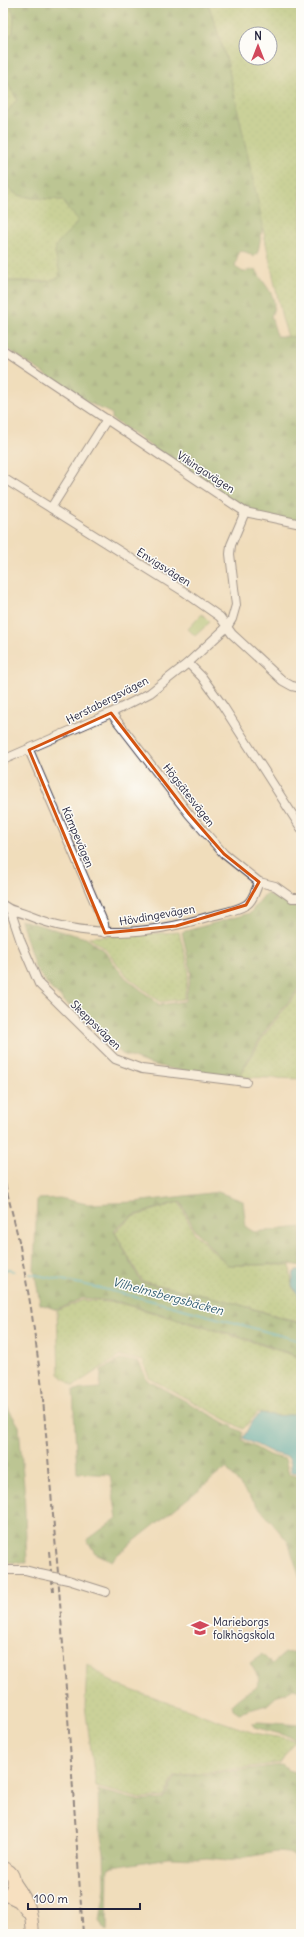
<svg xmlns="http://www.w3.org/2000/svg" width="304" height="1937" viewBox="0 0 304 1937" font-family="Delius,sans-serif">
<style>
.grass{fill:url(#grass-dots);stroke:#5e7255;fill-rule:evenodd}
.forest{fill:url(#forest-firs);stroke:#4f664e}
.park{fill:#9bc36f;stroke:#5e7255}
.water{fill:#46b3c2;stroke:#346a7e}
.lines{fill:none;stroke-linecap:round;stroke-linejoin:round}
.stream{stroke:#46b3c2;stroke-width:2}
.street-casing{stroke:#413e4e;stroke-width:10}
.secondary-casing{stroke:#413e4e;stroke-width:14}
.street{stroke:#fff;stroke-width:8}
.secondary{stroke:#ffe4c6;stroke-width:12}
.rail{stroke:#22223b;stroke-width:2;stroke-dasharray:6 3;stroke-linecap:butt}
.street-bridge-casing{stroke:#413e4e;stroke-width:10;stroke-linecap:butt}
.street-bridge{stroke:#fff;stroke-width:8}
.marked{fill:none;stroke:#d45411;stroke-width:3;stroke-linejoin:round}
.labels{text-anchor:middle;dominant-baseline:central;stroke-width:3;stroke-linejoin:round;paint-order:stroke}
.street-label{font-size:11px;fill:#22223b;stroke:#fdfcf7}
.poi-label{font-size:11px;fill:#22223b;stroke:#fdfcf7;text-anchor:start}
.water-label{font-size:12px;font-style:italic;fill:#305c71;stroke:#fdfcf7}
</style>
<defs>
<pattern id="grass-dots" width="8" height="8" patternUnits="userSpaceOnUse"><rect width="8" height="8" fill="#9bc36f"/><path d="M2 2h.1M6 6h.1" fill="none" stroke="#85a761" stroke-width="1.8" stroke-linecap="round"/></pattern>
<pattern id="forest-firs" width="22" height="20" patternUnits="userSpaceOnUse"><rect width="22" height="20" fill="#7ca962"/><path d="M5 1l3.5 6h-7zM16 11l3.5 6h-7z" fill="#658952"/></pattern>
</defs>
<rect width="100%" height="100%" fill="#fdfcf7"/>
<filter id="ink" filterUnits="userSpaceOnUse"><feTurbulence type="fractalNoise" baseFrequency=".025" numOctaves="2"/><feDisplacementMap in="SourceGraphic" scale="8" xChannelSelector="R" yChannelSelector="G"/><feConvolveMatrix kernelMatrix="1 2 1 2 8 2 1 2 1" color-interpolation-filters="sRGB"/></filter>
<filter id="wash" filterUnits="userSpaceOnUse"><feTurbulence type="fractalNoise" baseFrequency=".012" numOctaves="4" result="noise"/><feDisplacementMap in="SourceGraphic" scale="16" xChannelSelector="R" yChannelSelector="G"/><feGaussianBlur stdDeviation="0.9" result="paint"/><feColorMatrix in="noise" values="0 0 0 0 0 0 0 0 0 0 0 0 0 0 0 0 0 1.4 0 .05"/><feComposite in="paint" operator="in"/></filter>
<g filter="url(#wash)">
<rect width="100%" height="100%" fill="#f0ddbb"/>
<g class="grass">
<polygon points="3,3 10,3 14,17 13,33 3,42"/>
<path d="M208,3H301V337H288L282,318L227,61ZM246,34H270V58H246Z"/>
<polygon points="3,74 17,100 3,117"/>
<polygon points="3,187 9,188 17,195 34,198 63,200 67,208 78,219 76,226 55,252 60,268 60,277 49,281 3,281"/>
<polygon points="179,932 189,971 184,999 160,1002 128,977 105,949 88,937"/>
<polygon points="301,988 301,1079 239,1077 264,1035"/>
<polygon points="179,1202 194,1233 228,1265 290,1265 292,1287 301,1298 301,1323 225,1300 142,1281 115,1232 132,1217"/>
<polygon points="83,1300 119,1303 237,1337 301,1358 301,1410 299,1415 278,1417 258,1412 243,1429 149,1378 143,1361 120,1356 73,1386 59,1374 57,1311"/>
<polygon points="87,1664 117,1685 254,1733 295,1740 280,1763 174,1777 164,1797 141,1799 96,1787 85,1706"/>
</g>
<g class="forest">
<path d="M10,3H208L227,61L263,225L258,252L254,257L246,252L239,251L235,267L243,272L256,269C264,287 281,296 271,316L277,336L301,337V523L243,511L112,419V414L85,401L3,346V281L42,282L49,281L60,277C60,268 56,261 55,252C55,238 74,232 78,219L67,208L63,200L34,198L17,195L9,188L3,187V117L17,100L3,74V42L13,33L14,17Z"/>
<polygon points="266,893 292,907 301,908 301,986 263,1034 238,1077 182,1071 150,1064 122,1054 51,989 35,968 21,920 86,938 104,951 126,978 160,1005 185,1001 191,972 182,932 250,913"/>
<polygon points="218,1192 243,1201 246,1227 254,1232 301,1227 301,1266 290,1264 228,1265 195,1231 180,1201 132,1216 114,1231 141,1282 224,1300 301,1324 301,1357 238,1336 119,1302 83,1298 57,1310 40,1304 34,1269 37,1199 60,1198 87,1204 134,1202"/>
<polygon points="121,1359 139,1362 147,1380 242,1432 242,1440 269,1455 285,1459 289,1474 301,1477 301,1581 288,1542 226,1468 117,1555 112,1561 95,1553 87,1540 117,1518 110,1475 77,1473 73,1390 100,1388 101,1370"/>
<polygon points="3,1400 19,1426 24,1485 27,1563 3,1562"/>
<path d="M294,1652L301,1654V1690L293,1688L285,1693L278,1695L267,1705L239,1713L233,1709L232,1704C236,1700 241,1696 246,1693C254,1689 256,1690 260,1680L250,1663L262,1654L272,1664L285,1653Z"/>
<polygon points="259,1722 301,1725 301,1741 291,1737 254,1727 252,1723"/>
<polygon points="282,1765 288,1770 301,1774 301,1859 288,1853 277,1852 228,1860 207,1858 197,1859 168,1858 108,1868 107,1931 103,1928 100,1920 105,1888 104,1853 99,1827 98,1790 140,1801 164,1799 175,1778"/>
</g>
<polygon class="park" points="202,614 210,622 195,636 188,629"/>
<g class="water">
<polygon points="301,1269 301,1299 292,1285 294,1272"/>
<path d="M301,1410V1473L291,1472V1464L288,1457L273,1453L243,1438L251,1423L260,1413C275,1416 287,1418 301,1410Z"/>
</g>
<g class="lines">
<g class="stream">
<polyline points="3,1269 14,1271"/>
<path d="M30,1274C122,1290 211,1317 301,1341"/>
</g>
</g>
</g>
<g filter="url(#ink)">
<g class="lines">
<g class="street-casing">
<g id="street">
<polyline points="3,350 245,512 301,524"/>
<polyline points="3,478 183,591 220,617 232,634 283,681 292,686 301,688"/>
<polyline points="51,508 107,419"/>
<polyline points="188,663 202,677 223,706 301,828"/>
<polyline points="111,713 189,814 224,854 259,882"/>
<polyline points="29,750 104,924 105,933"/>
<polyline points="3,760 111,713 150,693 188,663 227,627 232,619 236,605 230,554 231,545 245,512"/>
<path d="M3,905C13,913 16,910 27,915C88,940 149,935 211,916C222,913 236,911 246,905C253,901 256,889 259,882L275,886L292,898H301"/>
<polyline points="11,912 21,942 39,984 115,1059 142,1069 246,1082"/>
<polyline points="3,1570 25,1570 40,1574"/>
<polyline points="68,1580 106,1592"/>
</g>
</g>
<g class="secondary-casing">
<g id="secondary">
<path d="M3,1868C13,1871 16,1879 12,1889"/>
<path d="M14,1882C29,1904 31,1906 33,1934"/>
<polyline points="5,1894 19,1901 27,1911"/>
</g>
</g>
<use href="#street" class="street"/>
<use href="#secondary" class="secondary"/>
<g class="rail">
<polyline points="3,1175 19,1241 31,1308 42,1388 58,1573 83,1934"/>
<polyline points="49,1551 53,1591"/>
</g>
<g class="street-bridge-casing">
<polyline id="street-bridge" points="40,1574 68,1580"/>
</g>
<use href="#street-bridge" class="street-bridge"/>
</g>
</g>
<path d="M0 0H304V1937H0ZM111,713L189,814L224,854L259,882L246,905L176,926L105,933L29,750Z" fill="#f0ddbb" fill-opacity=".55" fill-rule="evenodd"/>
<path class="marked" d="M111,713L189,814L224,854L259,882L246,905L176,926L105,933L29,750Z"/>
<defs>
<g id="school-bare" transform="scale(1.38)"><path d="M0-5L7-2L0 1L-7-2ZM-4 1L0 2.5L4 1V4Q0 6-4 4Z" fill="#d1495b" stroke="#fdfcf7" stroke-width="2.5" paint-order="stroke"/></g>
</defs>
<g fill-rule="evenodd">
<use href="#school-bare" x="200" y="1628"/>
</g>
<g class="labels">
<g class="street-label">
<text transform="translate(206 472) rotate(33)">Vikingavägen</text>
<text transform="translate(164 567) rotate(32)">Envigsvägen</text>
<text transform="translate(107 700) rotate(-27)">Herstabergsvägen</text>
<text transform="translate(189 795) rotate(52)">Högsätesvägen</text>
<text transform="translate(78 837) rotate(67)">Kämpevägen</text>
<text transform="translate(157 915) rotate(-10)">Hövdingevägen</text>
<text transform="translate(96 1025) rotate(44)">Skeppsvägen</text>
</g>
<g class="poi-label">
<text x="213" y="1622">Marieborgs<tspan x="213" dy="13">folkhögskola</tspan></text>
</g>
<g class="water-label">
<text transform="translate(168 1296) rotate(15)">Vilhelmsbergsbäcken</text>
</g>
</g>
<rect width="304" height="1937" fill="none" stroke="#fdfcf7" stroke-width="16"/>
<g transform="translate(258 46)"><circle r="19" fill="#fdfcf7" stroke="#a5a5ac"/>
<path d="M0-3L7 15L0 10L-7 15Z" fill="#d1495b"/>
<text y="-6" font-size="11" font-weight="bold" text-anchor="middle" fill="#22223b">N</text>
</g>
<path d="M28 1903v6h112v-6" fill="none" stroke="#22223b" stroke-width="2"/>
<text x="34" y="1903" font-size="12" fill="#22223b" stroke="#fdfcf7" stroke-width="3" paint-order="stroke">100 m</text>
</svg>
